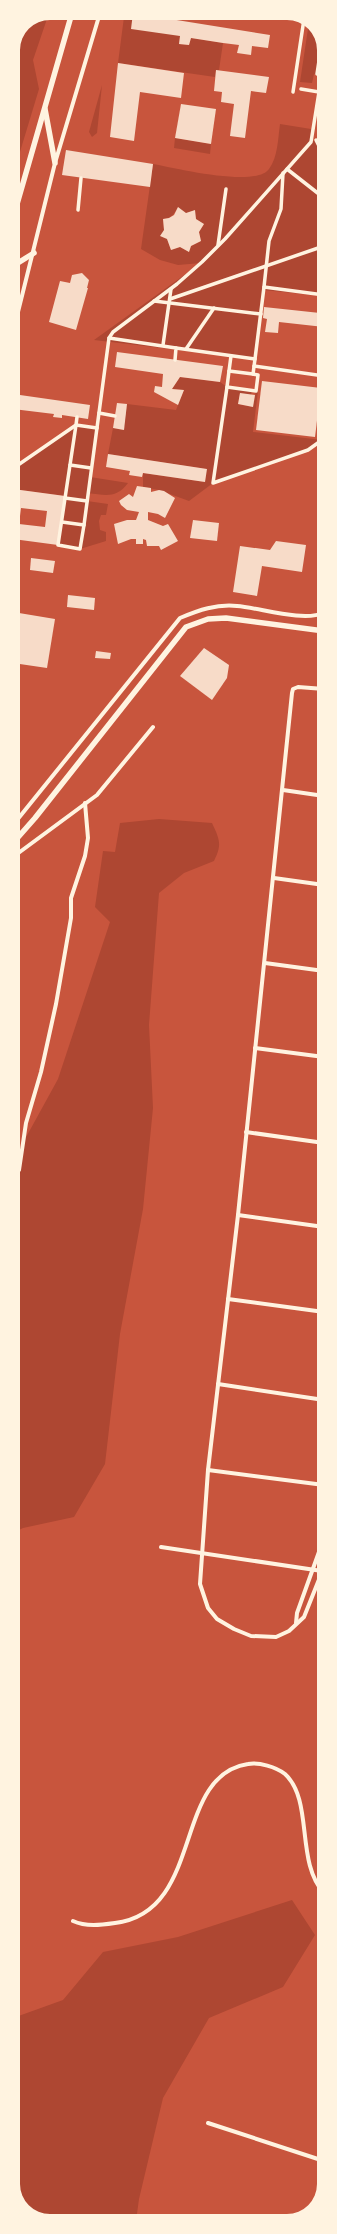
<svg xmlns="http://www.w3.org/2000/svg" width="337" height="2234" viewBox="0 0 337 2234" font-family="'Golos Text',sans-serif">
<style>
.green{fill:#ae4732;fill-rule:evenodd}
.building{fill:#f7dbc8;fill-rule:evenodd}
.lines{fill:none;stroke-linecap:round;stroke-linejoin:round}
.pedestrian{stroke:#fff3e0;stroke-width:3.5}
.minor{stroke:#fff3e0;stroke-width:4}
.tertiary{stroke:#fff3e0;stroke-width:5.5}
</style>
<rect width="100%" height="100%" fill="#c8553d"/>
<g class="green">
<polygon points="49,13 33,60 39,89 13,175 13,49 24,24"/>
<polygon points="124,17 133,18 180,36 179,44 189,45 191,38 223,43 219,70 216,70 215,77 118,63"/>
<path d="M309,22C328,31 324,68 324,85L319,84L320,75L314,74L312,83L300,82Z"/>
<polygon points="102,85 97,133 92,137 89,132"/>
<path d="M280,124L311,129V142L316,140L321,150L324,174V296L263,290L255,359L94,340L201,263L178,265L160,260L141,249L153,164C175,168 256,188 269,169C278,157 278,138 280,124ZM178,207L182,212L204,224L199,232L201,241L191,246L189,252L180,247L171,250L164,230L163,219C172,218 174,214 178,207Z"/>
<polygon points="175,138 211,144 210,154 174,148"/>
<polygon points="180,377 220,382 227,387 252,390 251,395 240,393 238,404 253,407 256,391 258,391 253,432 322,440 308,450 213,483 189,501 159,490 143,487 143,473 205,482 206,469 108,454 113,428 123,430 127,404 176,410 184,390 172,389"/>
<path d="M76,425L97,428L90,477L128,483C116,499 105,495 88,493L87,501L108,504L106,515H101L99,521L100,530L106,532V541L80,549L58,545L65,496L13,489V473L18,465Z"/>
<path d="M159,819L212,823C220,840 222,845 214,861L184,873L159,893L149,1025L153,1108L143,1209L120,1334L105,1464L74,1517L23,1528L13,1533V1161L58,1079L110,922L95,907L103,851L115,852L120,823Z"/>
<polygon points="292,1900 315,1935 283,1987 209,2018 163,2098 139,2199 136,2221 45,2221 24,2210 13,2189 13,2018 63,2000 103,1952 178,1937"/>
</g>
<g class="building">
<polygon points="133,13 270,35 268,48 252,46 251,55 237,53 239,45 223,43 191,38 189,45 179,44 180,36 131,29"/>
<polygon points="118,63 184,73 181,98 140,92 134,141 110,137"/>
<polygon points="216,70 269,77 266,93 251,91 245,138 230,136 234,104 221,102 222,92 214,91"/>
<polygon points="181,104 216,109 211,144 175,138"/>
<polygon points="66,150 153,164 150,187 62,175"/>
<polygon points="178,207 186,213 195,210 196,219 204,224 199,232 201,241 191,246 189,252 180,247 171,250 167,239 160,236 164,230 163,219 169,218 174,215"/>
<polygon points="82,273 89,280 87,288 88,288 76,330 49,322 60,281 70,283 72,275"/>
<polygon points="321,302 324,303 324,327 279,322 278,333 265,332 267,319 263,318 264,307 320,313"/>
<polygon points="117,352 223,366 220,382 180,377 172,389 184,390 178,405 154,392 155,386 162,387 163,374 115,367"/>
<polygon points="262,381 321,388 315,437 256,430"/>
<polygon points="240,393 255,395 253,407 238,404"/>
<polygon points="13,394 90,405 88,419 62,415 62,418 53,417 54,414 13,409"/>
<polygon points="117,403 127,404 124,430 113,428"/>
<polygon points="108,454 207,469 205,482 143,473 142,477 129,475 130,471 106,467"/>
<polygon points="137,486 151,488 151,492 159,490 164,491 175,498 165,518 158,514 148,512 148,520 163,526 168,524 178,541 161,550 159,546 147,546 146,540 143,539 143,544 136,544 136,539 131,539 118,544 114,524 127,520 136,520 139,512 127,510 121,505 119,501 129,494 133,497"/>
<path d="M13,489L65,496L58,545L13,539ZM21,508L47,511L45,527L19,524Z"/>
<polygon points="193,520 219,523 217,541 190,538"/>
<polygon points="276,541 306,545 302,572 262,566 257,596 233,592 240,546 270,550"/>
<polygon points="31,558 55,561 53,573 30,570"/>
<polygon points="68,595 95,598 94,610 67,607"/>
<polygon points="13,612 55,619 47,668 13,663"/>
<polygon points="204,648 229,665 227,678 212,700 180,676"/>
<polygon points="96,651 111,653 110,659 95,658"/>
</g>
<g class="lines">
<g class="pedestrian">
<polyline points="317,74 322,41"/>
<polyline points="293,92 304,19"/>
<polyline points="316,140 321,150 324,174"/>
<polyline points="287,169 324,198"/>
<polyline points="283,173 281,209 269,241 264,287 324,295"/>
<polyline points="78,210 81,178"/>
<polyline points="218,245 226,189"/>
<polyline points="170,299 324,246"/>
<polyline points="154,301 261,314"/>
<polyline points="109,338 176,348 175,360"/>
<polyline points="163,345 171,289"/>
<polyline points="176,348 255,359 264,287"/>
<polyline points="186,349 214,308"/>
<polyline points="231,356 229,371 253,374 255,359"/>
<polyline points="254,366 324,376"/>
<polyline points="229,371 227,387 256,391 258,375 253,374"/>
<polyline points="227,387 213,483 308,450 322,440 324,430"/>
<polyline points="99,413 115,416"/>
<polyline points="70,465 91,468"/>
<polyline points="13,473 18,465 76,425 77,417"/>
<polyline points="65,498 87,501"/>
<polyline points="62,522 84,525 109,338 113,332 177,284 202,262 225,239 311,142 319,92 301,89"/>
<polyline points="84,525 80,549 58,545 76,425 97,428"/>
</g>
<g class="minor">
<polyline points="13,332 55,163 100,13"/>
<polyline points="324,689 298,687 293,689 292,693 238,1215 208,1470 200,1584 208,1608 217,1619 234,1629 251,1636 276,1637 289,1631 304,1617 324,1567"/>
<polyline points="283,790 324,796"/>
<path d="M13,825L180,618C199,610 216,604 237,606C261,608 302,622 324,613"/>
<polyline points="13,857 97,795 153,727"/>
<polyline points="274,878 324,885"/>
<polyline points="265,963 324,971"/>
<polyline points="255,1048 324,1057"/>
<polyline points="246,1132 324,1143"/>
<polyline points="13,1179 19,1170 26,1123 41,1072 56,1004 71,918 71,898 85,856 88,838 85,803"/>
<polyline points="238,1215 324,1227"/>
<polyline points="228,1299 324,1312"/>
<polyline points="218,1384 324,1400"/>
<polyline points="208,1470 324,1485"/>
<polyline points="161,1547 322,1571"/>
<polyline points="296,1623 297,1613 324,1538"/>
<path d="M73,1921C86,1927 101,1925 115,1923C205,1912 172,1775 248,1764C259,1762 276,1767 285,1774C314,1801 295,1862 324,1893"/>
<polyline points="208,2123 324,2161"/>
</g>
<g class="tertiary">
<polyline points="45,109 55,163"/>
<polyline points="13,218 72,13"/>
<polyline points="13,266 34,253"/>
<polyline points="13,843 35,818 186,627 208,619 226,618 324,631"/>
</g>
</g>
<path d="M0 0H337V2234H0ZM50 20H287A30 30 0 0 1 317 50V2184A30 30 0 0 1 287 2214H50A30 30 0 0 1 20 2184V50A30 30 0 0 1 50 20Z" fill="#fff3e0" fill-rule="evenodd"/>
</svg>
